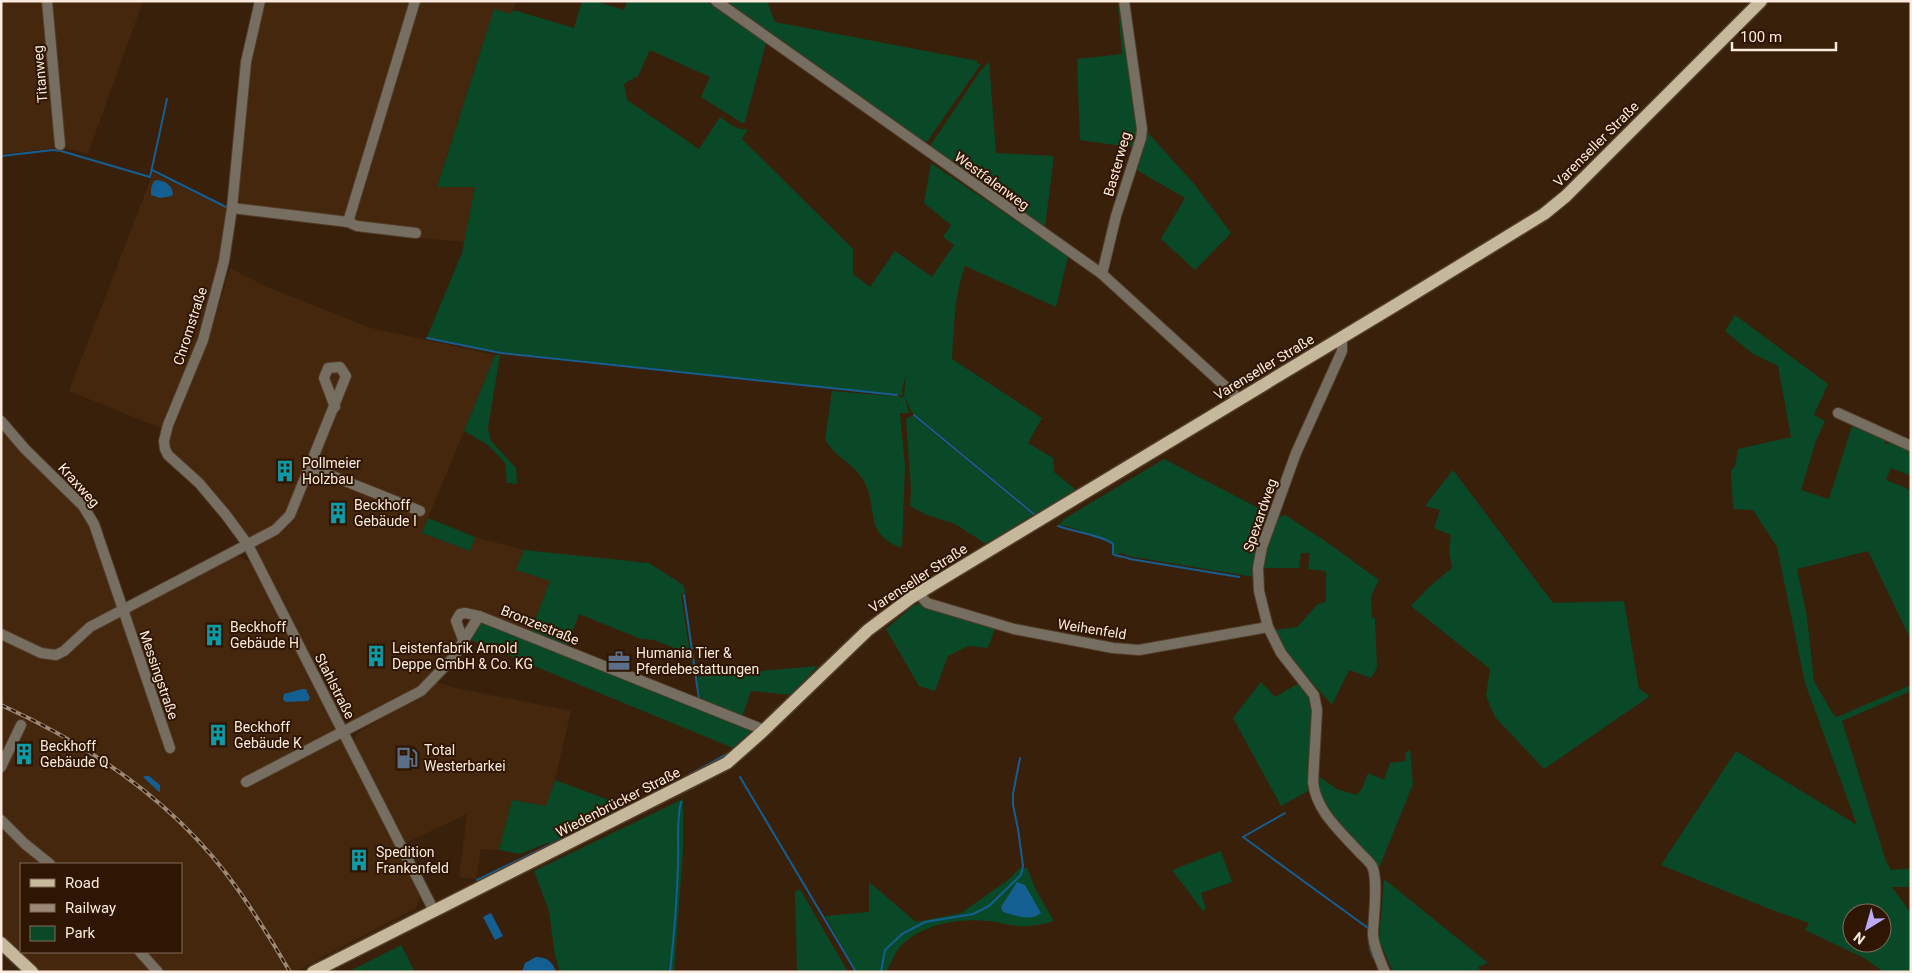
<svg xmlns="http://www.w3.org/2000/svg" width="1912" height="973" viewBox="0 0 1912 973" font-family="Roboto,sans-serif">
<style>
.built{fill:#45270d;fill-rule:evenodd}
.green{fill:#094927;fill-rule:evenodd}
.water{fill:#145f92}
.lines{fill:none;stroke-linecap:round;stroke-linejoin:round}
.stream{stroke:#145f92;stroke-width:2}
.minor-casing{stroke:#533c29;stroke-width:12}
.major-casing{stroke:#533c29;stroke-width:15}
.minor{stroke:#766f61;stroke-width:10}
.major{stroke:#c6b89b;stroke-width:12}
.rail-casing{stroke:#9c8877;stroke-width:4}
.rail{stroke:#2e1603;stroke-width:2;stroke-dasharray:5.5;stroke-linecap:butt}
.labels{text-anchor:middle;dominant-baseline:central;stroke-width:4;stroke-linejoin:round;paint-order:stroke}
.street-label{font-size:14px;fill:#fbeade;stroke:#2e1603}
.poi-label{font-size:14px;fill:#fbeade;stroke:#2e1603;text-anchor:start}
</style>
<rect width="100%" height="100%" fill="#38200b"/>
<g class="built">
<polygon points="1,1 44,1 57,148 1,154"/>
<polygon points="52,1 143,1 88,154 65,148"/>
<polygon points="264,1 516,1 511,14 494,9 437,186 475,187 465,242 408,237 245,207 238,200 243,125 250,65"/>
<polygon points="153,173 228,209 221,259 210,298 198,338 163,429 69,391"/>
<polygon points="230,268 267,287 371,328 495,355 422,533 470,551 475,537 524,550 516,570 551,581 530,634 473,609 463,609 459,643 450,656 417,688 353,722 341,716 251,538 239,527 173,451 170,442 171,433 208,341"/>
<path d="M1,428L16,446L77,506L86,518L120,615L238,556L251,562L420,896L416,908L294,972H40L1,934ZM21,864H181V952H21Z"/>
<polygon points="437,682 455,688 571,711 555,780 547,806 512,800 499,850 481,849 476,879 459,877 467,814 404,844 355,744 355,738 358,732 419,696"/>
</g>
<g class="green">
<path d="M582,1H595L624,10L627,1H706L766,43L745,122L742,123L701,97L710,77L650,50L638,76L624,84L627,100L699,149L720,117C729,123 737,131 748,129L742,139L853,249V274L870,287L895,251L932,277L954,245L943,237L951,225L924,203L931,163L1068,256L1056,307L965,266C954,295 954,328 952,359L1042,418L1028,443L1053,458L1054,472L1076,490L1036,514L911,411L904,395L906,374L902,390L903,395L500,352L427,337L462,253L475,187H437L494,9L511,14L513,10L574,28Z"/>
<polygon points="726,1 767,1 775,22 978,61 977,64 981,64 926,143"/>
<polygon points="1122,6 1139,131 1136,148 1080,140 1077,59 1122,54 1118,7"/>
<polygon points="989,62 996,153 1054,156 1045,227 930,146 981,70"/>
<polygon points="1148,133 1195,185 1231,233 1195,270 1161,239 1185,198 1135,169"/>
<path d="M1735,315L1828,384L1814,415L1825,421L1816,441L1801,490L1829,499L1852,426L1855,425L1886,439L1885,444H1888L1890,440L1911,449V476L1891,468L1886,480L1911,490V640L1868,551L1797,569L1807,617L1814,681L1833,714L1837,717L1911,685V691L1842,721L1886,861L1891,870L1911,868V887H1892L1911,913V972H1884L1864,958L1805,930L1809,923L1767,908L1661,865L1736,751L1857,825L1805,683L1777,547L1753,510L1733,509L1731,471L1735,466L1738,449L1791,437L1778,366L1753,354L1725,331ZM1852,913H1882V943H1852Z"/>
<polygon points="495,355 500,355 488,428 491,441 516,468 517,484 507,483 505,463 488,445 464,431"/>
<path d="M832,391L905,397L909,413H900L905,466L902,548C861,534 880,505 862,478C852,463 833,455 825,439Z"/>
<polygon points="912,416 914,417 1033,515 986,544 955,524 927,515 910,506 911,489 906,419"/>
<path d="M1164,459L1270,514L1254,577L1128,556L1122,553L1117,555L1114,553V544C1107,536 1096,538 1087,534C1077,529 1072,527 1059,525L1064,519Z"/>
<polygon points="1453,470 1553,603 1624,601 1639,689 1650,696 1544,769 1495,717 1486,696 1490,669 1411,606 1430,586 1452,568 1449,551 1451,535 1434,528 1440,510 1425,506"/>
<polygon points="1285,515 1325,541 1379,580 1371,596 1372,618 1375,618 1377,668 1371,678 1349,670 1332,705 1286,653 1275,630 1297,627 1318,604 1326,602 1326,571 1308,569 1310,553 1301,553 1299,568 1262,568 1265,550 1278,517"/>
<polygon points="428,518 475,537 470,551 422,533"/>
<polygon points="524,550 649,563 683,585 686,593 681,594 690,654 654,640 641,639 579,614 566,648 530,634 550,581 516,570"/>
<polygon points="920,603 996,626 988,648 968,646 948,656 935,691 919,686 886,629 913,606"/>
<polygon points="485,622 750,729 751,732 733,748 471,640 480,624"/>
<polygon points="818,666 791,695 751,691 742,717 701,700 697,677"/>
<polygon points="1261,682 1275,697 1299,683 1310,697 1314,710 1308,791 1281,806 1233,718"/>
<path d="M1410,750L1413,784L1379,868C1358,844 1317,808 1318,776L1337,789L1356,795L1362,789L1368,773L1384,780L1390,763L1406,761L1405,752Z"/>
<polygon points="555,780 625,806 551,843 547,843 520,854 499,850 512,800 546,806"/>
<polygon points="683,799 683,851 674,972 560,972 555,956 549,911 534,871"/>
<polygon points="1221,851 1232,882 1201,893 1206,909 1203,911 1172,870"/>
<path d="M1020,868H1027L1036,890L1054,921C1043,924 1032,927 1020,926C1010,926 999,922 989,921C958,918 917,924 897,951C893,957 890,965 886,972H857L825,916L869,912V882L916,922L961,913L1008,880Z"/>
<polygon points="1384,879 1488,963 1478,967 1481,972 1393,972 1379,940"/>
<polygon points="800,889 848,972 797,972 795,892"/>
<polygon points="401,945 415,972 348,972"/>
</g>
<g class="water">
<path d="M157,180C166,182 171,184 173,193L172,196L160,198L151,195V188L154,181Z"/>
<polygon points="302,689 306,689 310,698 308,701 285,702 283,699 284,694"/>
<polygon points="145,776 149,776 160,785 160,791 159,792 143,777"/>
<path d="M1017,882L1025,885L1041,913C1031,922 1014,915 1003,912L1001,907Z"/>
<polygon points="491,913 503,936 495,940 483,917"/>
<path d="M536,957C547,957 553,962 556,972H522L525,963Z"/>
</g>
<g class="lines">
<g class="stream">
<polyline points="1,156 53,150 61,151 150,177 167,99"/>
<polyline points="152,170 226,207"/>
<polyline points="427,338 501,353 897,395"/>
<polyline points="914,415 1035,515"/>
<path d="M1058,526C1071,531 1105,536 1113,544V554C1116,557 1124,556 1130,559L1239,577"/>
<polyline points="684,595 699,699"/>
<polyline points="741,759 758,744"/>
<polyline points="689,775 729,753"/>
<polyline points="740,777 856,972"/>
<polyline points="686,791 699,784"/>
<polyline points="1285,813 1243,837 1368,928 1370,949 1373,957"/>
<polyline points="477,880 589,826"/>
<path d="M670,972C674,936 677,900 678,864C679,844 676,821 681,802"/>
<polyline points="881,972 885,950 902,934 925,922 973,914 989,906 1021,875 1023,866 1018,829 1013,805 1013,794 1020,758"/>
</g>
<g class="minor-casing">
<g id="minor">
<polyline points="47,1 60,145"/>
<polyline points="260,1 246,62 232,208 224,261 203,340 168,425 164,441 165,449 168,455 199,483 226,515 248,545 434,911"/>
<polyline points="716,1 1102,274 1239,399"/>
<polyline points="232,208 348,222 415,1"/>
<polyline points="348,222 357,226 416,233"/>
<polyline points="1102,274 1116,216 1141,138 1142,129 1124,1"/>
<path d="M1340,339L1342,343V351L1296,453L1262,547L1258,568L1259,591L1268,627L1281,653L1314,695L1317,710L1313,782C1316,811 1340,831 1359,852C1363,856 1369,861 1372,866C1379,880 1373,919 1373,935C1374,948 1380,960 1385,972"/>
<polyline points="1838,413 1911,446"/>
<polyline points="1,421 25,449 83,506 94,524 170,748"/>
<polyline points="310,467 420,511"/>
<polyline points="918,593 927,603 1014,629 1113,648 1139,650 1268,627"/>
<polyline points="1,634 41,653 56,655 64,651 90,627 275,530 290,515 346,376 340,367 328,368 324,378 335,407"/>
<polyline points="464,642 456,621 460,614 465,613 479,616 759,728 762,732"/>
<polyline points="1,767 21,725"/>
<polyline points="246,782 421,691 453,658 479,616"/>
<polyline points="1,820 25,844 50,864"/>
<polyline points="140,952 158,972"/>
</g>
</g>
<g class="major-casing">
<g id="major">
<polyline points="1,943 32,972"/>
<polyline points="313,972 727,763 762,732 868,630 912,597 1394,306 1544,214 1566,196 1761,1"/>
</g>
</g>
<use href="#minor" class="minor"/>
<use href="#major" class="major"/>
<g class="rail-casing">
<path id="rail" d="M1,705C94,747 180,806 239,891C257,917 274,944 290,972"/>
</g>
<use href="#rail" class="rail"/>
</g>
<defs>
<g id="building-bare" transform="scale(1.725)"><path d="M-4-6H4V6H1V3H-1V6H-4ZM-2.5-4.3h1.7v1.8h-1.7ZM.8-4.3h1.7v1.8H.8ZM-2.5-1h1.7V.8h-1.7ZM.8-1h1.7V.8H.8Z" fill="#0f9aa8" stroke="#2e1603" stroke-width="2.5" paint-order="stroke"/></g>
<g id="office-bare" transform="scale(1.725)"><path d="M-6-3h4V-5.5h4V-3h4V5H-6ZM-1-4.5V-3h2v-1.5ZM-6 0V1H6V0Z" fill="#5c6f8a" stroke="#2e1603" stroke-width="2.5" paint-order="stroke"/></g>
<g id="fuel-bare" transform="scale(1.725)"><path d="M-5.5-6h7V0h2V4h1.3V-2.5L3-4.5l.8-.8L6-3V5H2.5V1h-1V6h-7ZM-4.2-4.7v3.2H.2V-4.7Z" fill="#5c6f8a" stroke="#2e1603" stroke-width="2.5" paint-order="stroke"/></g>
</defs>
<g fill-rule="evenodd">
<use href="#building-bare" x="285" y="471"/>
<use href="#building-bare" x="338" y="513"/>
<use href="#building-bare" x="214" y="635"/>
<use href="#building-bare" x="376" y="656"/>
<use href="#office-bare" x="619" y="661"/>
<use href="#building-bare" x="218" y="735"/>
<use href="#building-bare" x="24" y="754"/>
<use href="#fuel-bare" x="407" y="758"/>
<use href="#building-bare" x="359" y="860"/>
</g>
<g class="labels">
<g class="street-label">
<text transform="translate(40 74) rotate(-95)">Titanweg</text>
<text transform="translate(1596 144) rotate(-45)">Varenseller Straße</text>
<text transform="translate(1117 164) rotate(-74)">Basterweg</text>
<text transform="translate(992 181) rotate(36)">Westfalenweg</text>
<text transform="translate(190 326) rotate(-72)">Chromstraße</text>
<text transform="translate(1264 367) rotate(-31)">Varenseller Straße</text>
<text transform="translate(79 485) rotate(48)">Kraxweg</text>
<text transform="translate(1260 515) rotate(-71)">Spexardweg</text>
<text transform="translate(918 578) rotate(-33)">Varenseller Straße</text>
<text transform="translate(540 625) rotate(22)">Bronzestraße</text>
<text transform="translate(1092 629) rotate(9)">Weihenfeld</text>
<text transform="translate(159 675) rotate(71)">Messingstraße</text>
<text transform="translate(335 686) rotate(63)">Stahlstraße</text>
<text transform="translate(618 802) rotate(-27)">Wiedenbrücker Straße</text>
</g>
<g class="poi-label">
<text x="302" y="463">Pollmeier<tspan x="302" dy="16">Holzbau</tspan></text>
<text x="354" y="505">Beckhoff<tspan x="354" dy="16">Gebäude I</tspan></text>
<text x="230" y="627">Beckhoff<tspan x="230" dy="16">Gebäude H</tspan></text>
<text x="392" y="648">Leistenfabrik Arnold<tspan x="392" dy="16">Deppe GmbH &amp; Co. KG</tspan></text>
<text x="636" y="653">Humania Tier &amp;<tspan x="636" dy="16">Pferdebestattungen</tspan></text>
<text x="234" y="727">Beckhoff<tspan x="234" dy="16">Gebäude K</tspan></text>
<text x="40" y="746">Beckhoff<tspan x="40" dy="16">Gebäude Q</tspan></text>
<text x="424" y="750">Total<tspan x="424" dy="16">Westerbarkei</tspan></text>
<text x="376" y="852">Spedition<tspan x="376" dy="16">Frankenfeld</tspan></text>
</g>
</g>
<rect width="1912" height="973" fill="none" stroke="#fbeade" stroke-width="5"/>
<rect x="20" y="863" width="162" height="90" fill="#2e1603" stroke="#806b5b"/>
<rect x="30" y="879" width="25" height="8" fill="#c6b89b" stroke="#806b5b"/>
<text x="65" y="888" font-size="15" fill="#fbeade">Road</text>
<rect x="30" y="904" width="25" height="8" fill="#9c8877" stroke="#806b5b"/>
<text x="65" y="913" font-size="15" fill="#fbeade">Railway</text>
<rect x="30" y="926" width="25" height="15" fill="#094927" stroke="#806b5b"/>
<text x="65" y="938" font-size="15" fill="#fbeade">Park</text>
<g transform="translate(1867 928) rotate(217)"><circle r="24" fill="#2e1603" stroke="#806b5b"/>
<path d="M0-4L9 19L0 12L-9 19Z" fill="#baaaf7"/>
<text y="-8" font-size="14" font-weight="bold" text-anchor="middle" fill="#fbeade">N</text>
</g>
<path d="M1732 42v8h104v-8" fill="none" stroke="#fbeade" stroke-width="2.5"/>
<text x="1740" y="42" font-size="15" fill="#fbeade" stroke="#2e1603" stroke-width="4" paint-order="stroke">100 m</text>
</svg>
